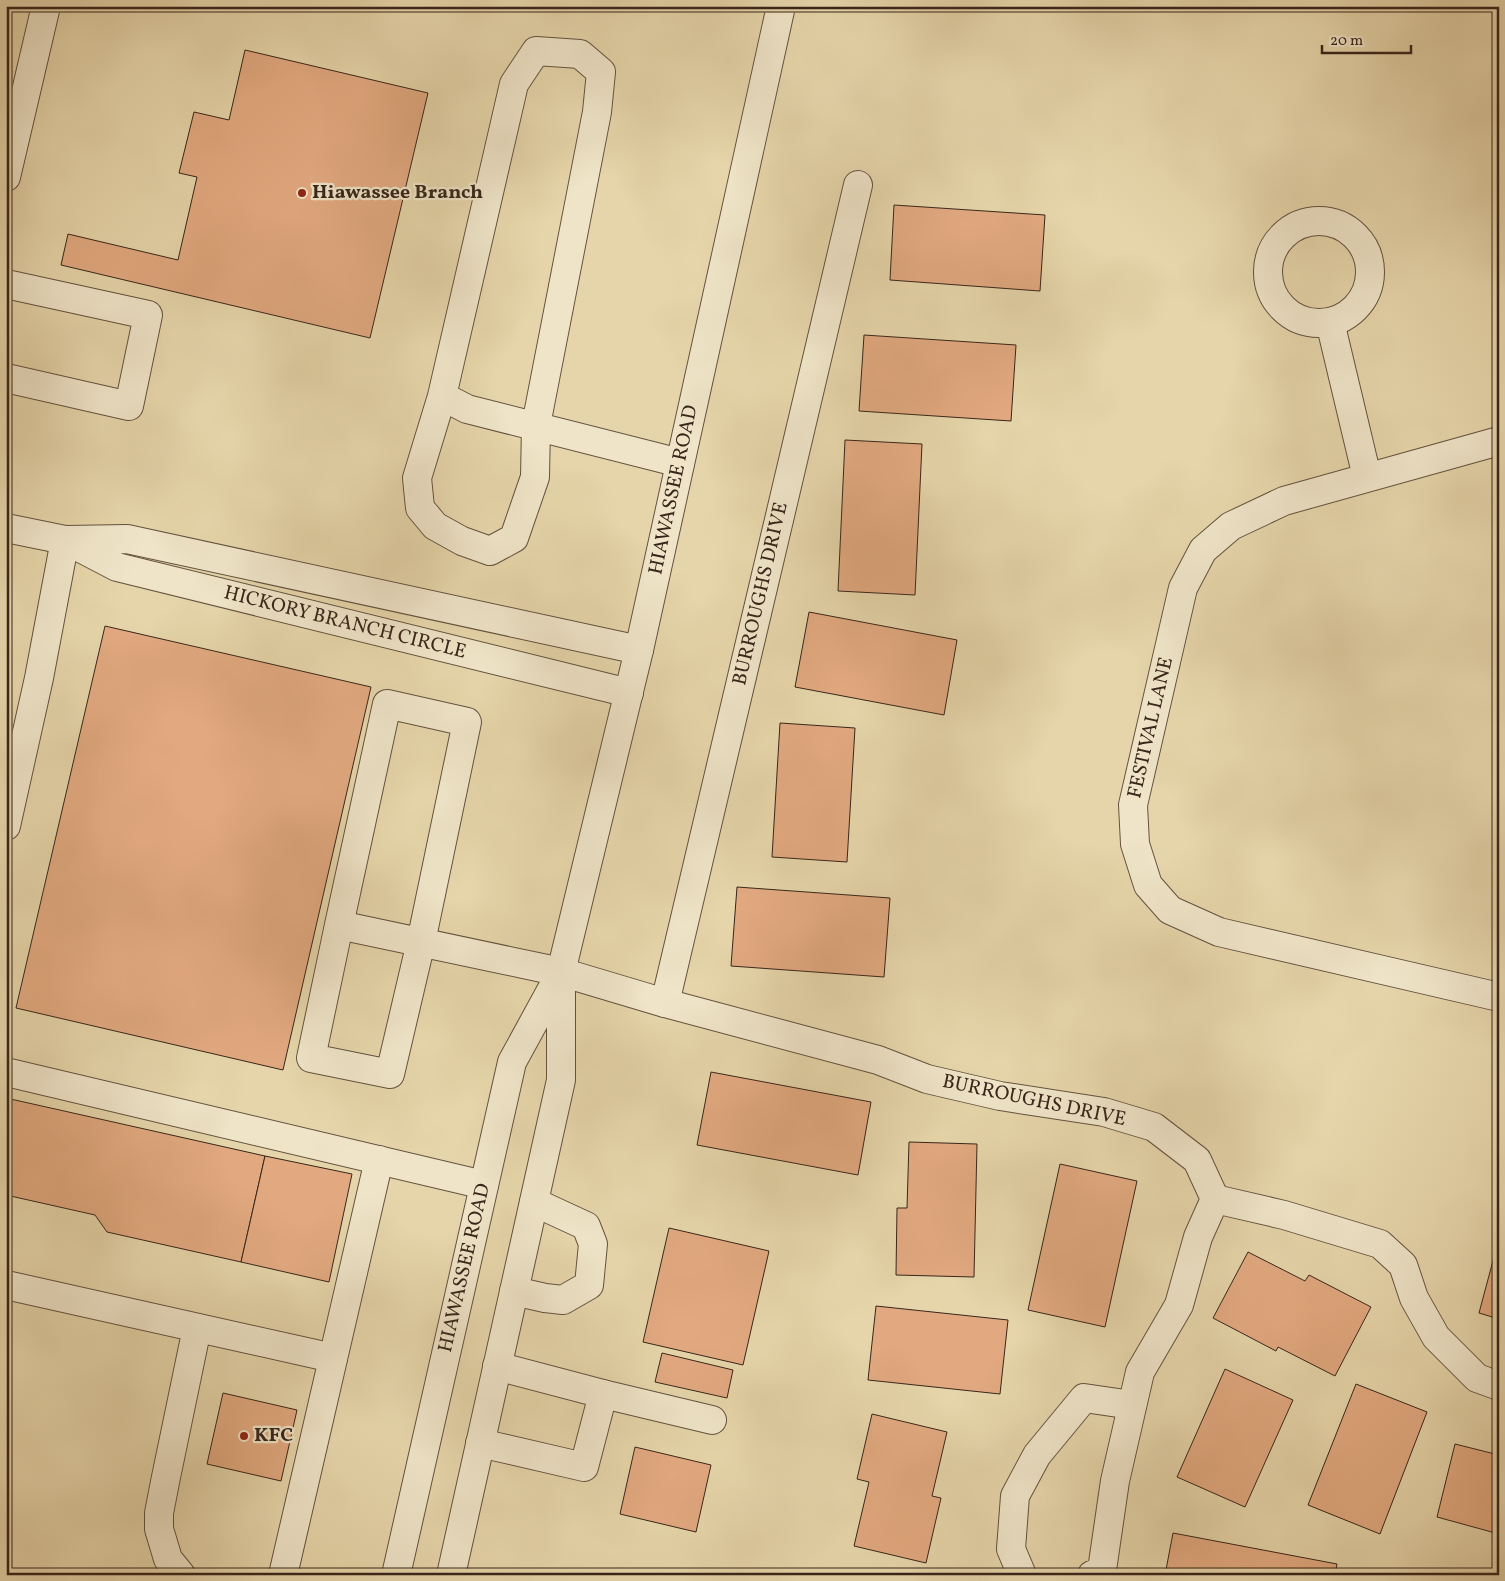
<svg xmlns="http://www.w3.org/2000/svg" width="1505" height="1581" viewBox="0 0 1505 1581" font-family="Vollkorn,serif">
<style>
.building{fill:#e2a980;stroke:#38261b}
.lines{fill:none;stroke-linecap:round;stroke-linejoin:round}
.minor-casing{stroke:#64523f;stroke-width:30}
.minor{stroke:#efe4c8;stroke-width:28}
.poi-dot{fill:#8f2418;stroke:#efe4c8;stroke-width:2}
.labels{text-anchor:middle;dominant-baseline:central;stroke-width:4.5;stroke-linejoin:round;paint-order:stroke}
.poi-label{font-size:20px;font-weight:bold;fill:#38261b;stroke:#efe4c8;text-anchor:start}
.street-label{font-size:20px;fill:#38261b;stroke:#efe4c8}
</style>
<rect width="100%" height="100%" fill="#e6d5aa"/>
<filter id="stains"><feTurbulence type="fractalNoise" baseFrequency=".004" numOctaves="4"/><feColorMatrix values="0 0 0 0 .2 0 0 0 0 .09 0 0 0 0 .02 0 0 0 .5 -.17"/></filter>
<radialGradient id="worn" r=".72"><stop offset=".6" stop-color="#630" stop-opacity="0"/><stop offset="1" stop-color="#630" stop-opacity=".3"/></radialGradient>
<g class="building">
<polygon points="245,50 428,93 370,338 61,265 68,234 178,260 197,177 179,173 194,112 229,120"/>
<polygon points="894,205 1045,215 1040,291 890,280"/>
<polygon points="864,335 1016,345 1011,421 859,411"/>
<polygon points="845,440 922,444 915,595 838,591"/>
<polygon points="809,612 957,640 944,715 795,687"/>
<polygon points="105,626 371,687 283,1070 16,1008"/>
<polygon points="780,723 855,728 847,862 772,857"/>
<polygon points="737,887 890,898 884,977 731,966"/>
<polygon points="711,1072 871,1102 858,1175 697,1145"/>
<polygon points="6,1098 265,1156 241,1262 107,1232 95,1215 6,1195"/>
<polygon points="909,1142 977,1144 974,1277 896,1275 897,1208 907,1208"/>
<polygon points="265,1156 352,1174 329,1282 241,1262"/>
<polygon points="1060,1164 1137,1181 1105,1327 1028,1310"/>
<polygon points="669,1228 769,1251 743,1365 643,1342"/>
<polygon points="1498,1242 1499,1242 1499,1319 1479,1313"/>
<polygon points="1248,1252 1305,1281 1309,1275 1371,1307 1335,1376 1278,1347 1276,1351 1213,1318"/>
<polygon points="876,1306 1008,1320 1000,1394 868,1380"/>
<polygon points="662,1353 733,1370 727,1398 655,1382"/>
<polygon points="1225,1369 1293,1400 1245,1507 1177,1477"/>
<polygon points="1356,1384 1427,1412 1380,1534 1308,1505"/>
<polygon points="223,1393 297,1410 281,1481 207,1464"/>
<polygon points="872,1414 947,1432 932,1496 941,1498 926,1563 854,1546 869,1482 857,1479"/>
<polygon points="1455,1444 1499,1455 1499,1534 1437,1517"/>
<polygon points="635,1447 711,1465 696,1532 620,1514"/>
<polygon points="1173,1533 1337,1564 1335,1575 1165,1575"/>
</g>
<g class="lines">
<g class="minor-casing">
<g id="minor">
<polyline points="6,177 46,6"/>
<circle cx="1319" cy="272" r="51"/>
<polyline points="6,284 148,315 129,406 6,378"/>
<polyline points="1330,322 1367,477"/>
<polyline points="442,396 417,478 420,508 435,526 462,541 490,551 514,538 535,477 536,425 597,112 601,72 580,54 536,51 514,84 442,396 467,409 680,463"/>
<polyline points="1499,441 1284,501 1231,526 1203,550 1183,588 1133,805 1135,844 1148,885 1170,910 1219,932 1499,997"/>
<polyline points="6,528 65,540 127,539 639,650"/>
<polyline points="69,542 117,567 629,693"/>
<polyline points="6,826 39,678 65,540"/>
<polyline points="339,925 311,1058 390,1074 421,942 467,722 387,704 339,925 561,972 665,1003 878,1060 927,1079 1000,1096 1104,1112 1154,1127 1197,1160 1215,1199 1198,1237 1179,1305 1140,1372 1115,1481 1102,1570 1092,1575"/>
<polyline points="665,1003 858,185"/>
<polyline points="6,1072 484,1185"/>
<polyline points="1215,1199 1284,1215 1380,1244 1403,1265 1414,1298 1436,1337 1477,1378 1499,1386"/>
<polyline points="6,1285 333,1358"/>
<polyline points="514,1291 545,1298 563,1300 589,1285 593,1244 586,1226 534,1202"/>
<polyline points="603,1394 712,1420"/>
<polyline points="480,1443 584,1467 603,1394 497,1366"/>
<polyline points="181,1575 168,1559 159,1529 159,1513 165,1482 197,1328"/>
<polyline points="283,1575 379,1160"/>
<polyline points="396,1575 512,1062 559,976"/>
<polyline points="451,1575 561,1080 561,972 639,650 781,6"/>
<polyline points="1022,1575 1011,1549 1015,1496 1037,1455 1084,1398 1132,1405"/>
</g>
</g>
<use href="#minor" class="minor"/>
</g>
<g class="poi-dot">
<circle cx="302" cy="193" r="5"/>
<circle cx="244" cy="1436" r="5"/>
</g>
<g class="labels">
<g class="poi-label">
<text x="312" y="193">Hiawassee Branch</text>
<text x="254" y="1436">KFC</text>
</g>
<g class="street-label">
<text transform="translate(674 490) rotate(-78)">HIAWASSEE ROAD</text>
<text transform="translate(761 594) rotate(-77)">BURROUGHS DRIVE</text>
<text transform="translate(345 623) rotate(14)">HICKORY BRANCH CIRCLE</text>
<text transform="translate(1151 728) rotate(-77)">FESTIVAL LANE</text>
<text transform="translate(1034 1101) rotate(12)">BURROUGHS DRIVE</text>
<text transform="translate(465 1268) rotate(-77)">HIAWASSEE ROAD</text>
</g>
</g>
<rect width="1505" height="1581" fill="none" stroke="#e6d5aa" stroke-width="25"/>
<rect x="8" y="8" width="1490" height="1566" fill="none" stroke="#38261b" stroke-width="2.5"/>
<rect x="12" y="12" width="1480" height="1556" fill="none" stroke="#38261b"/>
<path d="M1322 45v8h89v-8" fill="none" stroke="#38261b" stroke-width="2.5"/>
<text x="1330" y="45" font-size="15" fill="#38261b" stroke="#efe4c8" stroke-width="4" paint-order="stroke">20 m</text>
<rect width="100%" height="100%" filter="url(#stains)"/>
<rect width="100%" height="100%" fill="url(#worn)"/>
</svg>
